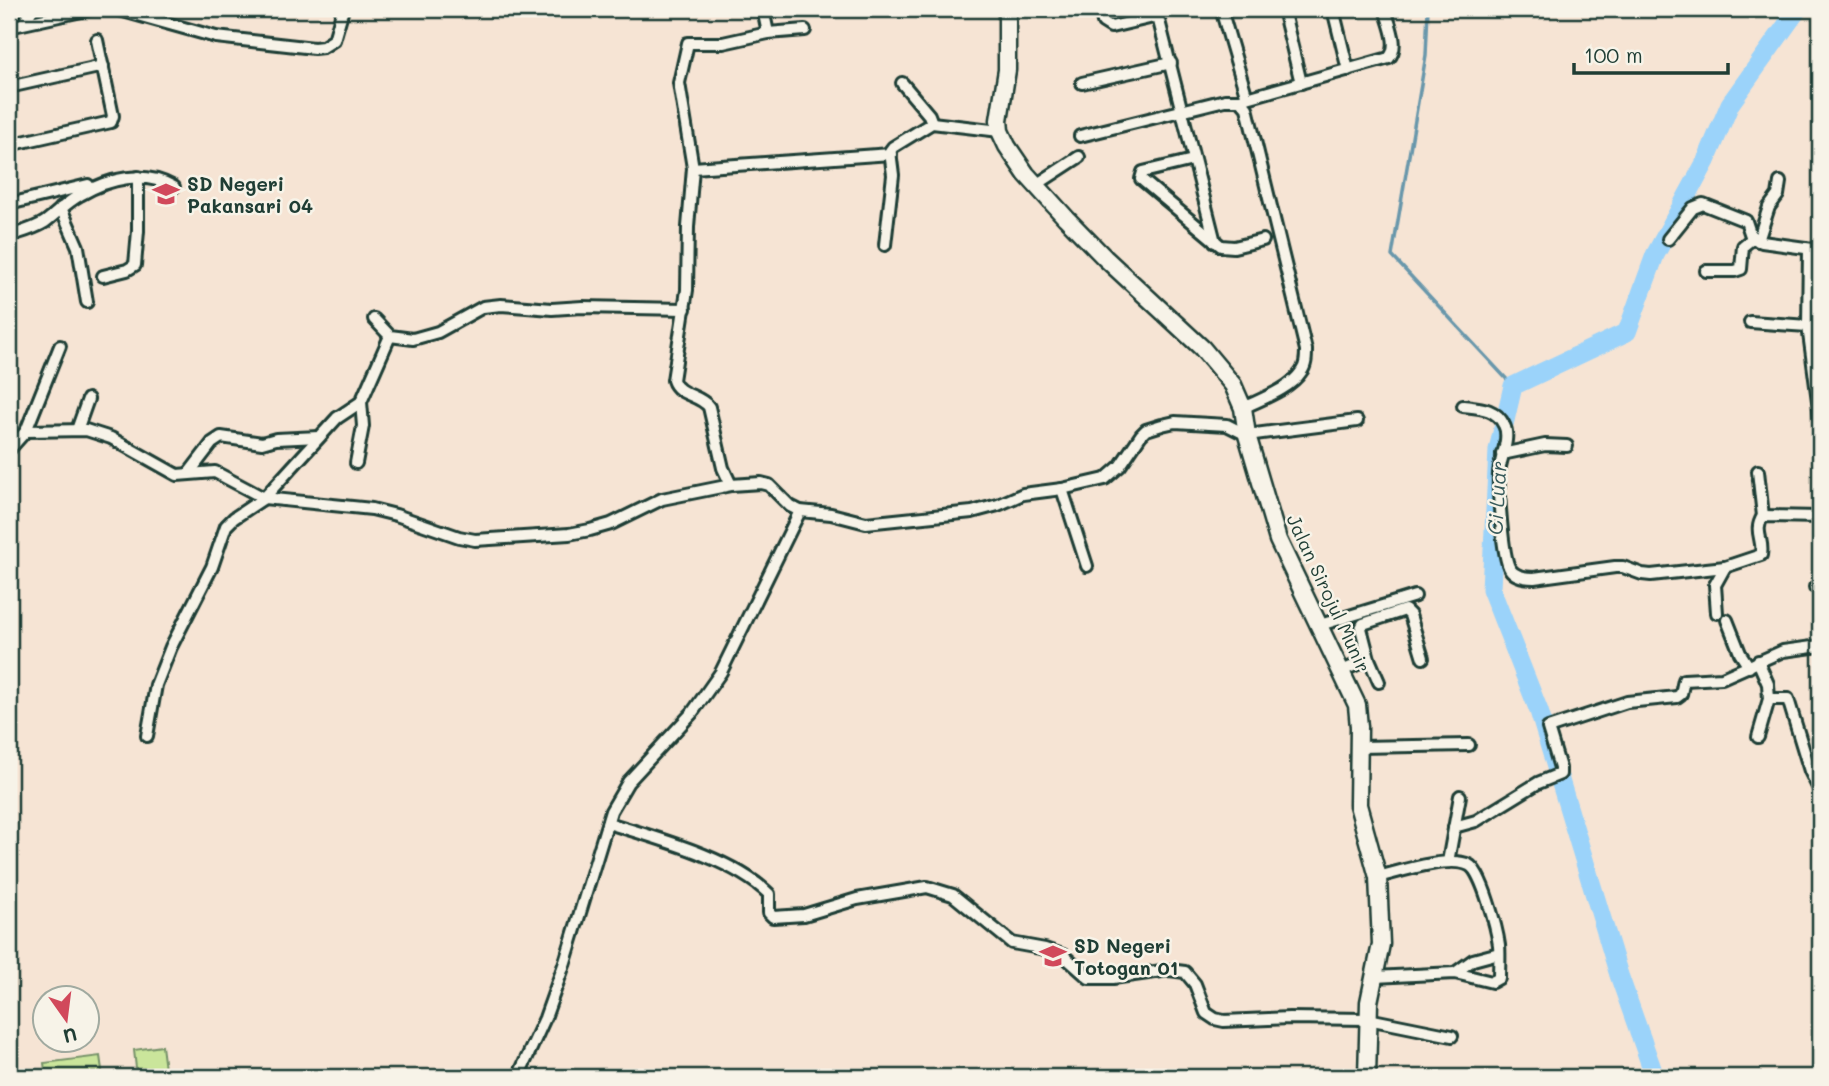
<svg xmlns="http://www.w3.org/2000/svg" width="1829" height="1086" viewBox="0 0 1829 1086" font-family="Mali,sans-serif">
<style>
.green{fill:#cae59b;stroke:#749168;stroke-width:2}
.lines{fill:none;stroke-linecap:round;stroke-linejoin:round}
.stream{stroke:#6997ab;stroke-width:3.5}
.river{stroke:#9bd3fa;stroke-width:19}
.street-casing{stroke:#1f3d34;stroke-width:16}
.secondary-casing{stroke:#1f3d34;stroke-width:21}
.street{stroke:#f7f3e8;stroke-width:10}
.secondary{stroke:#f7f3e8;stroke-width:16}
.labels{text-anchor:middle;dominant-baseline:central;stroke-width:5;stroke-linejoin:round;paint-order:stroke}
.poi-label{font-size:19px;font-weight:bold;fill:#1f3d34;stroke:#f7f3e8;text-anchor:start}
.street-label{font-size:19px;fill:#1f3d34;stroke:#f7f3e8}
.water-label{font-size:21px;font-style:italic;fill:#385b5c;stroke:#f7f3e8}
</style>
<rect width="100%" height="100%" fill="#f6e4d4"/>
<filter id="ink" filterUnits="userSpaceOnUse"><feTurbulence type="fractalNoise" baseFrequency=".0143" numOctaves="2"/><feDisplacementMap in="SourceGraphic" scale="14" xChannelSelector="R" yChannelSelector="G"/><feConvolveMatrix kernelMatrix="1 2 1 2 8 2 1 2 1" color-interpolation-filters="sRGB"/></filter>
<g filter="url(#ink)">
<g class="green">
<polygon points="162,1046 166,1077 137,1077 134,1050"/>
<polygon points="100,1056 103,1077 46,1077 44,1063"/>
</g>
<g class="lines">
<polyline class="stream" points="1428,9 1426,55 1392,256 1513,386"/>
<polyline class="river" points="1655,1077 1619,975 1539,711 1491,589 1498,450 1513,386 1627,332 1655,255 1706,161 1730,104 1798,9"/>
<g class="street-casing">
<g id="street">
<polyline points="116,9 216,37 314,48 323,47 334,40 343,9"/>
<polyline points="763,9 768,33"/>
<polyline points="1100,9 1103,22 1111,27 1158,16"/>
<polyline points="1156,9 1215,242"/>
<polyline points="1221,9 1247,98"/>
<polyline points="1283,9 1301,83"/>
<polyline points="1333,9 1348,70"/>
<polyline points="24,22 33,9"/>
<polyline points="9,27 91,9"/>
<polyline points="902,83 929,115 932,123"/>
<polyline points="1082,83 1171,63"/>
<polyline points="9,87 103,66"/>
<path d="M1240,100L1389,58C1400,46 1389,24 1385,9"/>
<path d="M1080,136L1225,100H1240L1247,108L1306,350C1306,358 1306,366 1301,372C1290,389 1261,399 1243,408"/>
<polyline points="9,145 111,122 113,116 97,40"/>
<polyline points="1193,160 1143,172 1141,179 1221,246 1234,247 1263,240"/>
<polyline points="693,168 891,154"/>
<polyline points="1036,185 1079,157"/>
<polyline points="9,204 88,185"/>
<polyline points="61,208 78,247 87,302"/>
<path d="M9,236C21,232 34,229 45,222C57,213 67,202 80,195C109,178 144,170 174,187"/>
<polyline points="1668,239 1693,208 1703,204 1746,221 1751,236 1762,242 1820,250"/>
<polyline points="1758,241 1769,207 1778,195 1780,182"/>
<polyline points="885,245 893,175 890,151 893,147 932,123 1000,131"/>
<polyline points="1809,250 1808,326 1820,416"/>
<polyline points="1706,271 1735,271 1741,269 1743,246 1753,238"/>
<polyline points="103,276 127,270 135,265 138,231 138,177"/>
<polyline points="374,319 390,336 413,339 438,332 483,307 501,305 552,309 582,307 685,309"/>
<polyline points="1750,322 1808,326"/>
<path d="M1463,406C1480,408 1496,408 1504,425C1511,438 1500,459 1499,473C1498,489 1502,556 1510,569C1515,577 1525,578 1534,578L1615,567H1623L1642,574L1651,575L1725,567"/>
<polyline points="77,430 88,399"/>
<polyline points="26,431 86,430 111,438 177,475 215,472 264,498 372,509 396,515 459,537 475,540 569,534 590,530 611,524 662,499 731,485 761,483 769,485 790,506 800,511 831,514 866,523 972,512 998,505 1023,494 1062,489 1105,479 1120,466 1141,435 1146,430 1162,425 1175,422 1227,425 1247,435 1357,421"/>
<polyline points="9,450 26,431 60,346"/>
<polyline points="1502,454 1545,445 1567,446"/>
<polyline points="356,463 363,426 361,402 390,336"/>
<polyline points="1758,471 1763,516"/>
<polyline points="189,473 212,443 221,437 262,443 276,439 319,437"/>
<path d="M731,485L723,468L709,407C699,394 678,396 673,380L687,290L688,227L693,168L679,83L688,43H723L768,33L805,30"/>
<polyline points="1062,489 1087,566"/>
<polyline points="1815,587 1820,589"/>
<path d="M1717,613L1715,585L1725,567L1761,555C1764,539 1753,532 1763,516L1820,517"/>
<polyline points="1727,620 1740,653 1749,667"/>
<polyline points="1320,625 1415,596"/>
<polyline points="1369,659 1379,682"/>
<polyline points="1758,661 1768,684 1769,699 1788,699 1810,771 1820,791"/>
<polyline points="1342,671 1369,659 1361,628 1363,624 1405,610 1410,615 1423,658"/>
<polyline points="147,736 156,685 171,647 212,567 226,526 234,518 264,498 337,418 361,402"/>
<polyline points="1758,737 1769,699"/>
<polyline points="1359,747 1469,745"/>
<path d="M608,823C656,838 733,858 769,894V913L773,917L804,915L857,899L927,887L953,895L1012,943L1045,949L1063,955L1089,978H1113L1169,970L1185,972L1195,984L1206,1013L1215,1019L1224,1021L1289,1018L1368,1019L1452,1036"/>
<polyline points="1454,827 1476,821 1538,783 1560,774 1560,768 1548,728 1627,702 1677,697 1681,694 1684,680 1722,678 1783,651 1820,646"/>
<polyline points="1448,862 1460,796"/>
<polyline points="1455,973 1473,960 1499,953"/>
<path d="M1374,977L1455,973L1492,982L1499,978C1499,967 1500,956 1499,945C1497,930 1482,871 1469,865C1450,855 1398,872 1378,877"/>
<polyline points="518,1077 545,1018 565,962 611,811 628,782 692,713 721,672 800,511"/>
</g>
</g>
<g class="secondary-casing">
<polyline id="secondary" points="1007,9 1007,70 999,120 1000,131 1007,146 1026,174 1066,218 1105,258 1202,348 1233,385 1243,408 1247,435 1278,540 1357,705 1359,727 1358,805 1378,877 1381,944 1369,1002 1367,1077"/>
</g>
<use href="#street" class="street"/>
<use href="#secondary" class="secondary"/>
</g>
</g>
<defs>
<g id="school-bare" transform="scale(2.1)"><path d="M0-5L7-2L0 1L-7-2ZM-4 1L0 2.5L4 1V4Q0 6-4 4Z" fill="#d1495b" stroke="#f7f3e8" stroke-width="2.5" paint-order="stroke"/></g>
</defs>
<g fill-rule="evenodd">
<use href="#school-bare" x="166" y="194"/>
<use href="#school-bare" x="1053" y="956"/>
</g>
<g class="labels">
<g class="poi-label">
<text x="187" y="183">SD Negeri<tspan x="187" dy="22">Pakansari 04</tspan></text>
<text x="1074" y="945">SD Negeri<tspan x="1074" dy="22">Totogan 01</tspan></text>
</g>
<g class="street-label">
<text transform="translate(1329 593) rotate(65)">Jalan Sirojul Munir</text>
</g>
<g class="water-label">
<text transform="translate(1496 498) rotate(-87)">Ci Luar</text>
</g>
</g>
<rect width="1829" height="1086" fill="none" stroke="#f7f3e8" stroke-width="35"/>
<rect x="18" y="18" width="1794" height="1051" fill="none" stroke="#1f3d34" stroke-width="2.5" filter="url(#ink)"/>
<g transform="translate(66 1019) rotate(166)"><circle r="33" fill="#f7f3e8" stroke="#a1aaa0" stroke-width="2"/>
<path d="M0-5L12 26L0 18L-12 26Z" fill="#d1495b"/>
<text y="-10" font-size="19" font-weight="bold" text-anchor="middle" fill="#1f3d34">U</text>
</g>
<path d="M1574 63v10h154v-10" fill="none" stroke="#1f3d34" stroke-width="3.5"/>
<text x="1584" y="63" font-size="21" fill="#1f3d34" stroke="#f7f3e8" stroke-width="5" paint-order="stroke">100 m</text>
</svg>
